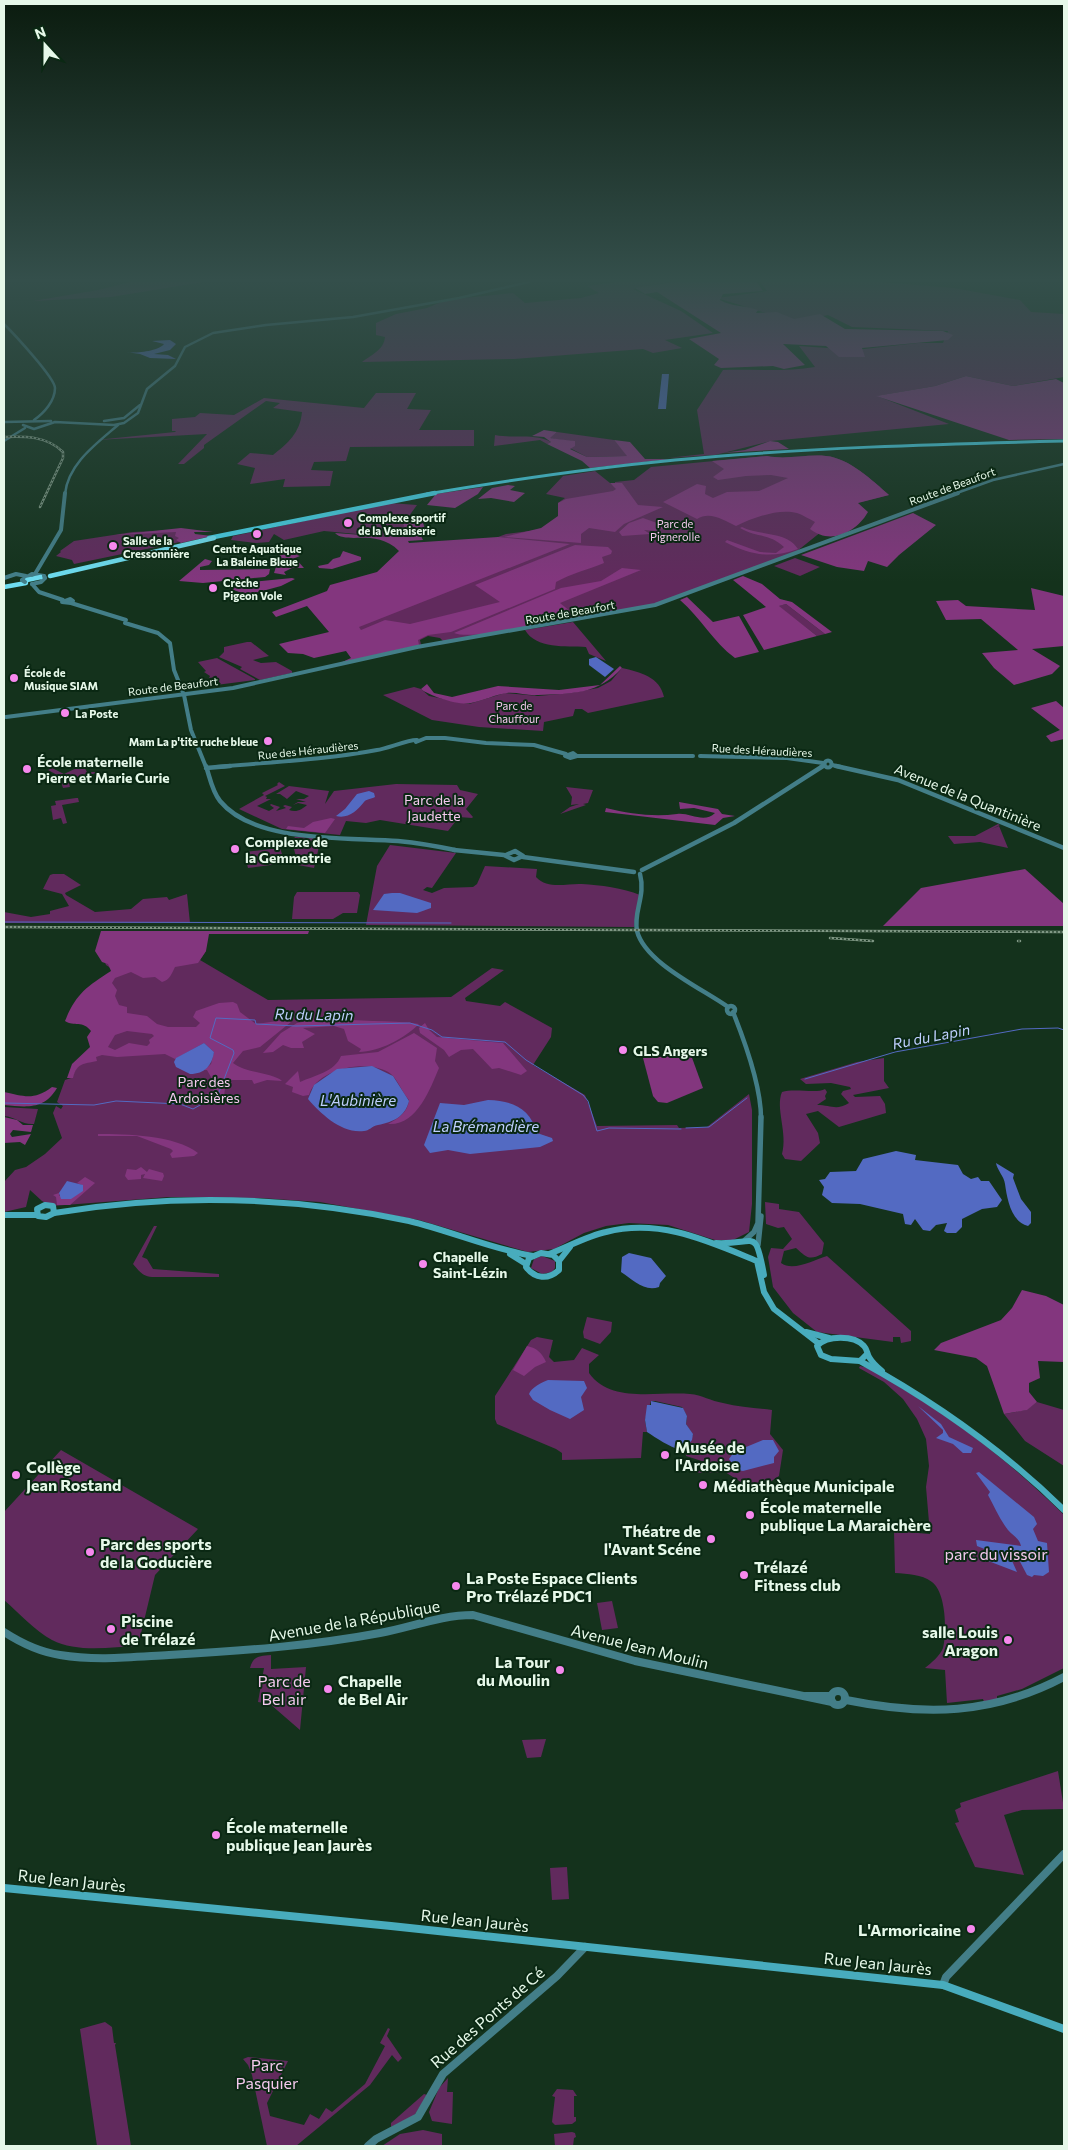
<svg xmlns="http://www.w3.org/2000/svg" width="1068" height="2150" viewBox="0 0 1068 2150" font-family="Commissioner,sans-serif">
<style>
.green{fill:#612a5d}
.forest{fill:#83367e;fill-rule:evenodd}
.water{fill:#536ac2}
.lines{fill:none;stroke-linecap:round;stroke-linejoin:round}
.stream{stroke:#536ac2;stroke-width:1}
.tertiary-far4{stroke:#437e88;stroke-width:2.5}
.tertiary-far3{stroke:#437e88;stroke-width:4}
.tertiary-far2{stroke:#437e88;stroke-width:4.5}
.tertiary-far1{stroke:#437e88;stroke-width:5.5}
.tertiary{stroke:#437e88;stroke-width:8}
.secondary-far1{stroke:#48acbd;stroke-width:6}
.secondary{stroke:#48acbd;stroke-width:8}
.primary-far1{stroke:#48d1e7;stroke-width:3}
.primary{stroke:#48d1e7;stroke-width:4.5}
.trunk{stroke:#6eddf0;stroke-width:4.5}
.rail-casing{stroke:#809885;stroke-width:2.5}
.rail{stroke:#0a2813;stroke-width:1;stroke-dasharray:2;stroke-linecap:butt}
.tertiary-bridge{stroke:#437e88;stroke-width:4}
.poi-dot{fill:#f688ed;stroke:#0a2813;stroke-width:2}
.labels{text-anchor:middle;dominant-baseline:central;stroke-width:4;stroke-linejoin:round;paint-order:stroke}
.far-street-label{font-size:11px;fill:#e6f8e9;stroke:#0a2813}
.far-poi-label{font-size:11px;font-weight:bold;fill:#e6f8e9;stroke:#0a2813;text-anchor:start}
.far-park-label{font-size:11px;fill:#f4c9ee;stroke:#0a2813}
.poi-label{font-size:14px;font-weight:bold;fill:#e6f8e9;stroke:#0a2813;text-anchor:start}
.street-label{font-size:14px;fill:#e6f8e9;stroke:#0a2813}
.park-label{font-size:14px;fill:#f4c9ee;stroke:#0a2813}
.water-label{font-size:15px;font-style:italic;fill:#bfcffe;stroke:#0a2813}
.near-poi-label{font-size:16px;font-weight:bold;fill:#e6f8e9;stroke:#0a2813;text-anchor:start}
.near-park-label{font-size:16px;fill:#f4c9ee;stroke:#0a2813}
.near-street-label{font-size:16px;fill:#e6f8e9;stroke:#0a2813}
</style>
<rect width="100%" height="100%" fill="#14321c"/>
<g class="green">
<polygon points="130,282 203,282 111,297 33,301 98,290"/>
<path d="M617,282H668L633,289L681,311L713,333L665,340L682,348L653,353L643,349L514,359L362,362C371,355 384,350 385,337L376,335V323L396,314L427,308L446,300L513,293L525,303L581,298L599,293L587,286Z"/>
<path d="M760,282H880L954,288L1020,300L1031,312L1064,314V377L1013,386L966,376L935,386L877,396L949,424L771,441L715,455L667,458L704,454L697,410L723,370C753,369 786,372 815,367L799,346L855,350L918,343H943L948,331L852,327L828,315L795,322L717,298L767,291Z"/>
<path d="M376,393H416L407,409L431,410L419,430H474V446L350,447L346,461L314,462L311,470L333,471L330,486L283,487L285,479L250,484L255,468L237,464L250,453L273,455C288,443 300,433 302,412L273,408L280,403L266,401L204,445V448L184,464H178L207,434L96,440L175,432L176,431H172V419L195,417L200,413L234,415L264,398L364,408Z"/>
<polygon points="557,432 614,440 628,456 587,457 570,448 568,441 549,438"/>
<path d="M495,435C516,439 533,433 551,442L547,444L540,440L494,446Z"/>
<path d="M767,456C787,460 806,454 826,456C849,458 873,481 889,495L857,503L796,552L656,604L444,642L440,638L428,636L420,640L421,645L374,653L356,623L498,537L506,534L576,525L558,503L565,498L546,494L563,476L595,471L615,487V482L634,480L651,467Z"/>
<polygon points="390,503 417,505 409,516 403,519 404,528 389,537 324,531 284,540 274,534 269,542 256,543 231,540 233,536"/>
<polygon points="180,530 180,542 74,564 72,560 56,556 61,552 60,551 74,541 133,532"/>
<polygon points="795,558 820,567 800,576 774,566"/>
<polygon points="786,604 825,634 817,636 778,606"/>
<path d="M573,622L606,661L589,654L586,647C566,646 536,649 525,630Z"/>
<polygon points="247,642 251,642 269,656 253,660 261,663 276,662 292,671 292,673 260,680 240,669 242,667 219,657 224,652 224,647"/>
<polygon points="217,658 255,679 255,680 216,685 221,684 215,677 209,678 210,676 204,672 206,671 198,662"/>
<path d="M622,668C640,672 660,677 664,697L588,713L582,709H575L573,716L544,722L543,731L479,727L432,720L383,695L414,687L421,689L429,696L469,704L505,693L538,696L571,693L598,688L611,681Z"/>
<polygon points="83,765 87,772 102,772 68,779 70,787 63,788 59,776 48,770 52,768 64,774"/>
<path d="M279,782L285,786L265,796L267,797L266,799H271L257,806L269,811L274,808L270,805L271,804L280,807L276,811L286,808L283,806L285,805L292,807L289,810C297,813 302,809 307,805L298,803L293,805L298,802H306L296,799H304L309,796L296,791L287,799L280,794H276L289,786L329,791L325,804L334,791L396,784L457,785L460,790L478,794L466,809L473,817L472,818L459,817L448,831L380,820L366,823L346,821L340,835L282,829L239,809L264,795L262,793L278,785L277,784Z"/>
<polygon points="566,787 593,790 588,803 583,804 586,805 560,814 570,807 579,804 571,805 572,797"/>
<polygon points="76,798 78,798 79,802 62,805 67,823 63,824 61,818 53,820 51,806 56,805 55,801"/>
<polygon points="998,824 1000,825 992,829 999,826 1008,848 980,842 954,844 948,836 975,836"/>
<polygon points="295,837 321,838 314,868 298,865 292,841"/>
<path d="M390,845L456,853L432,888L427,887L423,890L432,893L444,888L473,887L477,884L485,866L537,869L536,877C548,890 568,883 582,884C600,885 623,888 640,895L634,927L366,925L377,866Z"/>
<polygon points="280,848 285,863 248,868 244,852"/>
<polygon points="53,874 64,874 81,885 65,893 66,895 95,912 131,909 143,899 167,897 169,900 187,894 190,923 4,923 4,912 31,917 50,914 50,911 69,906 62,894 43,889 50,875"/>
<polygon points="297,892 358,892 360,895 357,913 343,913 333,919 292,919 294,897"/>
<polygon points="206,951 200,960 268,1000 451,997 492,968 504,970 465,998 466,1001 500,1006 505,1002 552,1028 551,1037 533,1065 585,1095 597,1126 677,1125 679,1128 707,1127 749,1094 752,1110 752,1204 749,1232 733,1240 715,1240 668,1225 629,1223 606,1226 584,1233 554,1249 528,1252 419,1220 320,1202 260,1198 169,1197 52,1206 42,1201 30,1190 26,1207 4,1212 4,1182 15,1170 26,1167 45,1154 62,1138 53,1113 56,1106 61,1109 63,1106 57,1102 65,1080 71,1078 81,1061 93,1052 112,969 106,965 103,957"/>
<path d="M884,1058V1081L889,1088L853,1095L855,1097L880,1096L885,1104L886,1113L839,1127L818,1111L806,1114L818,1133L820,1143L801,1161L785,1159L782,1154C788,1133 775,1108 782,1092C795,1088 817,1094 825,1089L827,1092L825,1096L826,1099L817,1105C831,1105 836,1111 849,1103L841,1094L843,1091L851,1089L850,1087L831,1083L806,1084L800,1079L857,1062Z"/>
<path d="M4,1107L38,1109L34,1124C22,1125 16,1117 4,1116Z"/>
<path d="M765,1202L779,1204V1209L799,1212L824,1243L822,1254C809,1261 806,1257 796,1248L784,1251L781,1263C793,1272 814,1260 827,1256L911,1331V1341L901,1343L900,1337H893V1342L817,1332L793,1313L773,1287L768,1257L771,1248L783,1249L792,1239L784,1227L778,1228L766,1224Z"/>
<path d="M154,1226H157L142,1257L147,1259L153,1269L219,1274V1277H152C142,1276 139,1271 133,1264Z"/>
<polygon points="542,1256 555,1261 555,1268 552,1272 542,1274 531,1268 534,1259"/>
<polygon points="587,1317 612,1322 611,1332 600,1344 584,1338 583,1332"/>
<path d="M537,1337L553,1340L549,1357L554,1362L574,1360L582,1348L599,1355L589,1364V1373C611,1404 657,1391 690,1394C702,1395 711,1401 723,1403C739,1407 756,1408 772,1410L770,1434L783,1450L779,1476L767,1484L749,1487L725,1472L693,1473L698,1469L713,1467L708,1463L686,1456L685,1447L693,1435L686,1424L687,1416L682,1407L655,1401H651L645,1420L647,1432H643L641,1458L562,1460V1453L556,1449L497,1424L495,1419V1396L531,1340Z"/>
<path d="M860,1366C874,1368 889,1380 901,1388C961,1423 1014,1466 1064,1515V1668L1022,1689L997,1696V1699L984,1702L983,1699L947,1703L945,1670L925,1668C931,1663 940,1656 943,1648C947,1632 946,1592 932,1582C921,1574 908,1574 895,1573L894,1531L930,1534L926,1487L929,1466L926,1439L917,1419L903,1399L884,1382L859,1368Z"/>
<polygon points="1037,1402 1064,1410 1064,1466 1025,1441 1004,1414 1026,1410"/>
<path d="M61,1450L198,1529L155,1575L138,1646C111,1647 77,1653 52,1640C35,1631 19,1613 4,1600V1512Z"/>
<polygon points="612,1601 618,1628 602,1630 597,1603"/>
<path d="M271,1655V1669L306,1667L300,1730L270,1704L258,1702L264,1668H250C253,1656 259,1656 271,1655Z"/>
<polygon points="546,1739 541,1757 527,1758 522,1740"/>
<polygon points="1058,1771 1064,1809 1022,1810 1004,1815 1024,1875 975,1867 955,1823 959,1822 955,1810 961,1807 960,1803"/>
<polygon points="567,1867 569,1899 552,1900 550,1868"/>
<polygon points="105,2022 112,2027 114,2043 116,2043 115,2045 131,2146 97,2146 80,2029"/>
<polygon points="388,2028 390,2029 387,2036 402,2058 398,2062 392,2055 370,2085 296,2146 267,2146 252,2075 248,2065 243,2059 248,2057 288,2061 267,2103 270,2116 304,2125 310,2114 319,2119 326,2108 332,2112 365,2084 385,2046 380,2043"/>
<polygon points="448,2078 447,2092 453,2092 452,2124 432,2121 429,2112 439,2088"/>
<polygon points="557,2089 573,2090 577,2096 574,2096 574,2117 576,2117 576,2121 572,2124 555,2125 552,2122 555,2097 552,2096"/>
<polygon points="424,2094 427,2095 414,2116 391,2127 391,2123"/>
<polygon points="423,2130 442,2134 442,2146 382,2146 400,2134"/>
<polygon points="572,2132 575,2133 576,2137 574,2138 573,2146 555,2146 554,2134"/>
</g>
<g class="forest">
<path d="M672,282H757L763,291L723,294L720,300C732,307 744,305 758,310L756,313L777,312L794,319L820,314L845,329L943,331L953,335L948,340L862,348L865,357H839L826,346L783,344L805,365L784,369L773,366L721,368L714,365L719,359L689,339L721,333L657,292L645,294L635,288Z"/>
<polygon points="966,376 1013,386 1056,379 1064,383 1064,439 1009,440 876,396 935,386"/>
<path d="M544,430L557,432L550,438C551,438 571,441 575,441V446L570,449L587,457L627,456L614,440L630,442L645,459H671L590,468L582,461L547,444L551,442L544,437L532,436Z"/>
<polygon points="770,441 778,442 789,449 722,453 745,450"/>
<path d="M767,456C787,460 806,454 826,456C849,458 873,481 889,495L858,503L868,512C856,533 830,545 810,529L815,522C809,519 803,515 797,513C778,508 753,518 736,526C723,520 710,511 697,519L663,502L697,484L706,486L705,494L713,498L727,492L759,491L788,478L771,475L746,476L718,480L713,477L724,469L712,461Z"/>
<polygon points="610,483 622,483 638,505 663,507 624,524 615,532 589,528 581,534 581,543 504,537 541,528 558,516 558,503 566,499 613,491 616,489"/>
<polygon points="508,485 515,486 510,490 525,493 514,502 491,498 478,499 492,488"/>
<polygon points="483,487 478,494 455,508 427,505 436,494"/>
<polygon points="913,513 936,525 899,555 887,567 868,561 864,571 837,567 801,555"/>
<path d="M409,516L422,519L426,533L421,536L423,540L408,541L409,543L498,537L570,544L359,627L361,630L385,620L410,624L500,602L475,585L575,545L608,547L612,551L611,554L602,557L604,563C587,570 572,573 556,582L555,589L451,632L428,635L418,640L419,645L340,663L351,658L346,651L314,658L303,654L288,653L279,644L329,632L307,606L276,617L272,612L327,591L330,585L377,572L399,551C376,528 347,545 335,533L389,537L404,528L402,519Z"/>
<polygon points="643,518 657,523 679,523 657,531 644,530 650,534 622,536 619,532 629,523"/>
<path d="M742,527C760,536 787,531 798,549C771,559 750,555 725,542L727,540L760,552L776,553L784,547C769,533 757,538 740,528Z"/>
<polygon points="181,528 213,532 194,532 195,534 212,536 181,543 176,540 179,538 175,536 176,532 115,535"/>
<polygon points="282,548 290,552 301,553 297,555 300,556 295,558 304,568 292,568 284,572 286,575 274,573"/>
<polygon points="343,551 361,557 361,560 332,569 319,568 318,566 328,564 333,559 340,557"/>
<polygon points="205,559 212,561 209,565 200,567 200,570 270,569 269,574 265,577 203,583 179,581"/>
<path d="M622,568L641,570L560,603L576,616L622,609C592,615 475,642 454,633L561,588L601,581Z"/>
<polygon points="743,576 762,584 780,599 792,602 832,632 825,634 786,604 779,606 817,636 764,650 743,615 766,607 733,580"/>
<polygon points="292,578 295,579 281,586 248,595 225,587 231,584"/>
<polygon points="1031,588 1064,596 1064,646 1032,649 1060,666 1052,674 1014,685 994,668 982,653 1018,650 981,619 946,620 936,601 958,600 966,606 1035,610"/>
<path d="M687,597L713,622L739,616L759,652L735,658C713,642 701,618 680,600Z"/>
<path d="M620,666L622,668C599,694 572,694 538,695C528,696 517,692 507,693C497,694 482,701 471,703C460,706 429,696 421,689L427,684L434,693L452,697L498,686L559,690L600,685Z"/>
<polygon points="1056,701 1064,708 1064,739 1051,742 1046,736 1060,730 1031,708"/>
<path d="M679,802L718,809L722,814L735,816L723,818L715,825L605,812L606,808C630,814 654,817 677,814C689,812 704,824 715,813L694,808L680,809Z"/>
<polygon points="331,818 335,819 325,833 286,829 288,826 304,828 313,822"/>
<polygon points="1025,869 1064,904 1064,926 883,926 921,888"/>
<path d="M101,931H309L308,934H209L206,951L198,963L175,967C172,973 170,980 162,982L155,977L143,978L131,972L115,978L112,983L117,990L115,996L119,1005L127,1007V1013L147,1016L157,1024L168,1027H196L200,1023L193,1017L196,1011L219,1003L233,1002L237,1004L240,1012L256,1024L278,1021L291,1022L260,1047L243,1051L233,1063C245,1073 274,1073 282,1081L267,1080L254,1084L252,1080H232L225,1088L224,1097L204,1103L206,1094L212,1092L216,1086L207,1070H204L211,1064L214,1052L204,1043L175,1059L165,1054L117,1057L102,1055L96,1057L97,1061C83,1064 77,1063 73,1078H67L72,1064L90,1047L87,1037L91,1031C83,1020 74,1027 65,1021C76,994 86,987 111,971L108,964L102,962L95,951ZM127,1031L152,1034L154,1036L149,1040L150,1043L147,1046L129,1043L115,1050L108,1047L115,1035Z"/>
<path d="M327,1017C358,1023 388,1019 419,1024C405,1038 379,1052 359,1052L361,1049L348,1041L344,1029L334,1026L303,1028L315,1034L302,1042L304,1048H291L283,1045L273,1052L263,1053L281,1033L297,1023Z"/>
<polygon points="425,1023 429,1030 437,1037 503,1043 527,1071 521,1075 499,1068 492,1069 473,1049 461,1050 449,1057 444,1050 420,1033 419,1028"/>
<path d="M414,1033L437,1048L435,1061L439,1068C430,1089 417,1126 388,1124C399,1118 408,1112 409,1100C402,1092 398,1080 391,1074C370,1058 317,1068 309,1095L303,1096L292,1092L293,1087L285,1084L298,1071L300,1082C313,1076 335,1072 341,1056L378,1052Z"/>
<polygon points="691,1055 703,1088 667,1103 658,1102 653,1096 643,1058"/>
<path d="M52,1087L57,1088C44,1110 27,1107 4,1105V1092C24,1096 33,1101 52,1087Z"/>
<polygon points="4,1117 17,1120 23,1125 33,1125 31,1132 13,1130 10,1134 12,1137 31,1134 25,1145 20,1142 4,1143"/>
<path d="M98,1134C126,1134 175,1135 198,1153L194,1156L172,1158L170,1154L173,1151L171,1149L137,1136H98Z"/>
<polygon points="141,1167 147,1172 149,1169 163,1173 164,1176 162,1181 143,1178 145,1174 141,1175 141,1179 128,1180 125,1176 127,1169 136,1170"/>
<polygon points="85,1177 95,1183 70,1205 57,1205 56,1197 53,1195 59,1193 59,1196 82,1185 77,1183"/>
<polygon points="1022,1290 1046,1296 1064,1305 1064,1362 1038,1361 1040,1378 1029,1383 1029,1392 1037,1402 1027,1410 1004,1414 987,1366 976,1358 934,1350 941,1343 1001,1320 1012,1308"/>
<path d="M527,1346C537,1348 542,1353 546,1362L535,1367L524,1376L513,1370Z"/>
</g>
<g class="water">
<path d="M170,340L176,344L170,350L154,354L168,355L176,359L150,358L140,354L126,352C134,354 159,351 164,344L152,341Z"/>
<polygon points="662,374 669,374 666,409 658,409"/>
<polygon points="596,657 614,669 605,677 589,665 589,659"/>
<path d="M369,791L374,793L375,797C371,799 366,799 364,802C357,811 348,819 336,816L345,809L357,794Z"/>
<polygon points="392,893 400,893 431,903 431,908 417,913 373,910 384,894"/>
<path d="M204,1043L214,1052C212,1065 205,1074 190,1074L176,1067L174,1062L176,1058Z"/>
<path d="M372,1066L393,1076L409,1101C405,1117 393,1122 378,1125C372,1126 369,1131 364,1131C342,1134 321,1114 308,1099L314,1085L337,1069Z"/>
<path d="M488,1100C513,1101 530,1108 537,1133L552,1138L553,1141L540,1147L470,1154L448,1150L430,1153L424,1145L440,1103L464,1105Z"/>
<polygon points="896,1151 916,1155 915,1160 958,1165 963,1174 971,1179 978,1177 981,1181 989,1181 1002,1200 997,1207 982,1209 962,1219 962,1227 956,1233 947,1233 944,1231 947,1223 936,1225 930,1231 923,1230 915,1219 911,1225 905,1224 903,1214 860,1204 832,1203 822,1195 824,1187 819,1180 825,1179 830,1172 856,1171 863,1159"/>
<path d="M996,1163L1014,1174L1013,1178L1021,1199L1031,1212V1223L1028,1226C1011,1222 1007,1198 1005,1184C1004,1176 997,1170 996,1163Z"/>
<polygon points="67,1181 83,1185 83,1191 71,1199 61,1199 59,1193"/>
<path d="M629,1253L651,1258L666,1276L660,1283L659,1287C644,1292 633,1280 621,1272L622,1257Z"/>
<path d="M548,1380L584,1381L587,1388L581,1397L584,1410L570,1419L550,1410L533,1400L529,1394C531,1388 542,1382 548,1380Z"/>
<path d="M651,1401L683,1408L687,1416L686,1424L693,1434L692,1440L686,1447H682L680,1450C670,1447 656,1438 647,1432L645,1420L647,1405H651Z"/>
<polygon points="918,1406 941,1424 949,1437 973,1448 971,1453 963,1453 953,1444 936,1438 943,1433 943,1430"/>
<polygon points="763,1440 773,1440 779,1451 774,1457 774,1463 743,1471 737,1470 729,1459 734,1452"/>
<path d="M979,1472L1034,1517L1037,1524L1033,1529L1038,1541L1047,1543L1049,1572L1043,1576L1034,1575L1032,1577L1027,1575L1015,1552L1009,1554L1017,1572L983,1559L981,1552H987V1550L977,1546L976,1540L1021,1546C1019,1538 1013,1536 1008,1530C1000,1520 994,1506 988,1495L990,1492L976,1473Z"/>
</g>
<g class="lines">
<g class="stream">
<polyline points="4,922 451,923"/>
<polyline points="805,1079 895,1052 1022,1029 1058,1028 1064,1030"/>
<polyline points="4,1103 94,1105 116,1101 180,1104 193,1109 218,1095 234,1053 233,1050 210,1038 216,1018 255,1020 256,1024 296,1026 410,1023 432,1030 442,1037 505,1042 526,1060 583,1095 588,1101 597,1131 609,1128 681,1129"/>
<polyline points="686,1128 709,1127 747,1098"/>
</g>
<g class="tertiary-far4">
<path d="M4,324C13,333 55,378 55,388C55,401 44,413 34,420"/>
<polyline points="104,421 124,418 140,405"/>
<polyline points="4,422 51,421"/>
<polyline points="23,425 34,429 55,422 114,425 124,423 138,413 147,389 175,366 185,347 213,333 266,325 353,317 459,298 529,282"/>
<polyline points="4,441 25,428"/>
<path d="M65,494C68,464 96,444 118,425"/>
<polyline points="954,494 993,480 1064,464"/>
</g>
<g class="tertiary-far3">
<polyline points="35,574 61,530 65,493"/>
<polyline points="4,578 16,574 26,576"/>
<polyline points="22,580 32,574 44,576"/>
<polyline points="32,584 39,592 63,600"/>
<polyline points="32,584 41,582 45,578"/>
<polygon points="70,599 73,601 71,603 62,602"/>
<polyline points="71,603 126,620"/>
<polyline points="125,623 158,633 170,643 174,670 184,695 191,730 206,767"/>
<polyline points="6,717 233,688 417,647 655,605 958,493"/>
<polyline points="416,742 426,738 445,738 486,743 534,745 566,754"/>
<polygon points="573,753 577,756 570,758 565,756"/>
<polyline points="577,756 693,756"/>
<polyline points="700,756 787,758 823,763"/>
<circle cx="828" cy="764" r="3.5"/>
<polyline points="832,765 841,767"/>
<path d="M216,767C270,762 324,760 377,750C386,749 410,739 417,740"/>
<polyline points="821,767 824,765"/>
</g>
<g class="tertiary-far2">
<path d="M206,766C210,778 212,791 220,801C255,844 349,837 398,841C418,843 436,846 455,850"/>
<polyline points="836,766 898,780 1064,848"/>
<polyline points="206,768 230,766"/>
<polyline points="454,850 504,855 514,860 523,856 515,851 506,855"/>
<polyline points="523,857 634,872"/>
<polyline points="642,870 734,823 823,766"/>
<path d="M640,874C646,896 633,912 637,931C645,963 703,989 728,1007"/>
<circle cx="731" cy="1010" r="4"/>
<path d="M733,1012C745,1042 761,1086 761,1118"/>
</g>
<g class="tertiary-far1">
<polyline points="745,1240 754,1232 758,1223 761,1117"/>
<polyline points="758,1245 761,1216"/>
</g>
<g class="tertiary">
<path d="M4,1632C21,1643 40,1652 60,1655C96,1661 133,1657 169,1655C240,1651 311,1646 380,1633C412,1627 441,1615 473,1615L635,1661L832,1702"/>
<circle cx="838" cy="1698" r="7"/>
<polyline points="806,1696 831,1696"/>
<path d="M846,1700C925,1716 992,1715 1064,1677"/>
<polyline points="943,1985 946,1977 1064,1854"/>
<polyline points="368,2146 376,2139 418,2117 443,2074 557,1976 585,1947"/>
</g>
<g class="secondary-far1">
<polygon points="45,1205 53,1206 54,1213 46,1217 38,1216 37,1209"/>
<path d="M54,1213C173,1193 290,1196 409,1221C451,1231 491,1249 533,1256"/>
<polyline points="4,1215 36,1215"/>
<path d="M716,1243C756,1245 755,1226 764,1275"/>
<path d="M541,1253L553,1255L559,1261V1270C548,1280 535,1279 526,1267L529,1258Z"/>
<polyline points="510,1254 526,1264"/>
<path d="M549,1254C568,1247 587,1236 606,1232C660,1218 708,1241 757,1261L764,1292L774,1309L818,1343"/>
<polyline points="559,1261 570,1247"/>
<polyline points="806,1332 829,1338"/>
<path d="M867,1354L860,1361L831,1359L821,1355L817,1346C827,1335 854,1335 864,1346C867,1349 867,1353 869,1357C872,1362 877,1367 882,1371"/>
<path d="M860,1361C935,1402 1003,1450 1064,1510"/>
</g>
<polyline class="secondary" points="4,1888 391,1926 943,1985 1064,2029"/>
<path class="primary-far1" d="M427,494C510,480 592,468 675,460C804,448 934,444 1064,441"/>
<polyline class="primary" points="209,538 435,493"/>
<g class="trunk">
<polyline points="50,576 214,538"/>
<polyline points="27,580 41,577"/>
<polyline points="4,587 26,583"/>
</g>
<g class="rail-casing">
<g id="rail">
<path d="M4,437C25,436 47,436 63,452V458L40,507"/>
<polyline points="4,927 1064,932"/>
<polyline points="830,938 873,941"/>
<polyline points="1018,941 1020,941"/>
</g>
</g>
<use href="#rail" class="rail"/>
<g class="tertiary-bridge">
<polyline points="44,576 45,578"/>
<polyline points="22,580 25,582"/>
</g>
</g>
<linearGradient id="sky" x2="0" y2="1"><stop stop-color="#0b1c0f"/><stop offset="0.48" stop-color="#344f4b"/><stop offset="1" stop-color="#344f4b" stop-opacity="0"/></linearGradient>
<rect width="1068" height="583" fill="url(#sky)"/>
<g class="poi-dot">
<circle cx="348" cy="523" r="5"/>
<circle cx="257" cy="534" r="5"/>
<circle cx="113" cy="546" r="5"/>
<circle cx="213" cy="588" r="5"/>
<circle cx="14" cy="678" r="5"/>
<circle cx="65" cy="713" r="5"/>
<circle cx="268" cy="741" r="5"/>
<circle cx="27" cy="769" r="5"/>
<circle cx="235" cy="849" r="5"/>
<circle cx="623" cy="1050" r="5"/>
<circle cx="423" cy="1264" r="5"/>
<circle cx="665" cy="1455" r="5"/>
<circle cx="16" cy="1475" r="5"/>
<circle cx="703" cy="1485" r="5"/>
<circle cx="750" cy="1515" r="5"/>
<circle cx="711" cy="1539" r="5"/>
<circle cx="90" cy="1552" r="5"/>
<circle cx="744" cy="1575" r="5"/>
<circle cx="456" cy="1586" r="5"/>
<circle cx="111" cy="1629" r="5"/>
<circle cx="1008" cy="1640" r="5"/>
<circle cx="560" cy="1670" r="5"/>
<circle cx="328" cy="1689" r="5"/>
<circle cx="216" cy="1835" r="5"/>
<circle cx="971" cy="1929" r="5"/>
</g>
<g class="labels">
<g class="far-street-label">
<text transform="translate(952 486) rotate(-20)">Route de Beaufort</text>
<text transform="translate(570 612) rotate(-10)">Route de Beaufort</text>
<text transform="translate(173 686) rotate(-7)">Route de Beaufort</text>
<text transform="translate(308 750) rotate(-6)">Rue des Héraudières</text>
<text transform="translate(762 750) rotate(3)">Rue des Héraudières</text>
</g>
<g class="far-poi-label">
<text x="358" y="517">Complexe sportif<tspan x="358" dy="13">de la Venaiserie</tspan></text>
<text x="123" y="540">Salle de la<tspan x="123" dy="13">Cressonnière</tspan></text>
<text x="257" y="548" text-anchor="middle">Centre Aquatique<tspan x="257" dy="13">La Baleine Bleue</tspan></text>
<text x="223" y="582">Crèche<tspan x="223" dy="13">Pigeon Vole</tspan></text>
<text x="24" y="672">École de<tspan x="24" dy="13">Musique SIAM</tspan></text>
<text x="75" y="713">La Poste</text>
<text x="258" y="741" text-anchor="end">Mam La p'tite ruche bleue</text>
</g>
<g class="far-park-label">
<text x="675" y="523">Parc de<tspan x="675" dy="13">Pignerolle</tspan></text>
<text x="514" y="705">Parc de<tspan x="514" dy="13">Chauffour</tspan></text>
</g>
<g class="poi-label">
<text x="37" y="761">École maternelle<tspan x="37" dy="16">Pierre et Marie Curie</tspan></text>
<text x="245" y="841">Complexe de<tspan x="245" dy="16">la Gemmetrie</tspan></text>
<text x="633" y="1050">GLS Angers</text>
<text x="433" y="1256">Chapelle<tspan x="433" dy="16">Saint-Lézin</tspan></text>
</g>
<g class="street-label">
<text transform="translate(968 797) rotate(22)">Avenue de la Quantinière</text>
</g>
<g class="park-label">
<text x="434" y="799">Parc de la<tspan x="434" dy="16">Jaudette</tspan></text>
<text x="204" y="1081">Parc des<tspan x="204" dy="16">Ardoisières</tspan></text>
</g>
<g class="water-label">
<text transform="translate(314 1014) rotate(1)">Ru du Lapin</text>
<text transform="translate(931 1036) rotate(-11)">Ru du Lapin</text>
<text x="358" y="1100">L'Aubinière</text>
<text x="486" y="1126">La Brémandière</text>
</g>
<g class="near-poi-label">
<text x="675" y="1446">Musée de<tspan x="675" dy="18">l'Ardoise</tspan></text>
<text x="26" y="1466">Collège<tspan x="26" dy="18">Jean Rostand</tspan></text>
<text x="713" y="1485">Médiathèque Municipale</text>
<text x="760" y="1506">École maternelle<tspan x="760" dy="18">publique La Maraichère</tspan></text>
<text x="701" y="1530" text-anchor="end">Théatre de<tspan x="701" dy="18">l'Avant Scéne</tspan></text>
<text x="100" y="1543">Parc des sports<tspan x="100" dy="18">de la Goducière</tspan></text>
<text x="754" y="1566">Trélazé<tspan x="754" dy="18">Fitness club</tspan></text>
<text x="466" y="1577">La Poste Espace Clients<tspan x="466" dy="18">Pro Trélazé PDC1</tspan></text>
<text x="121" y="1620">Piscine<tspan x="121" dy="18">de Trélazé</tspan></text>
<text x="998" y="1631" text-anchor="end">salle Louis<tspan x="998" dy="18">Aragon</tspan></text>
<text x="550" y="1661" text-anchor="end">La Tour<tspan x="550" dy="18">du Moulin</tspan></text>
<text x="338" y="1680">Chapelle<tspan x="338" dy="18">de Bel Air</tspan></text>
<text x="226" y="1826">École maternelle<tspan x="226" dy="18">publique Jean Jaurès</tspan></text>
<text x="961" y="1929" text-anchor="end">L'Armoricaine</text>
</g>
<g class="near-park-label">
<text x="996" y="1553">parc du vissoir</text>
<text x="284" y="1680">Parc de<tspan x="284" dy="18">Bel air</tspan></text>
<text x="267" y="2064">Parc<tspan x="267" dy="18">Pasquier</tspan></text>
</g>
<g class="near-street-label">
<text transform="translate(354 1620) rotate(-10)">Avenue de la République</text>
<text transform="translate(640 1646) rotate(14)">Avenue Jean Moulin</text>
<text transform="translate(72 1880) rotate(6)">Rue Jean Jaurès</text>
<text transform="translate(475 1920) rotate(6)">Rue Jean Jaurès</text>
<text transform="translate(878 1963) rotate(6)">Rue Jean Jaurès</text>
<text transform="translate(487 2017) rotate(-41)">Rue des Ponts de Cé</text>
</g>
</g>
<rect width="1068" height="2150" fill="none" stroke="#e6f8e9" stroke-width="10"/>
<g transform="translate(45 45) rotate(339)" stroke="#0a2813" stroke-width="4" paint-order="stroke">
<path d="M0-4L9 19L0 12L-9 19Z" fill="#e6f8e9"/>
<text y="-8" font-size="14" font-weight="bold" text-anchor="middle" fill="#e6f8e9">N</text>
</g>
</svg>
